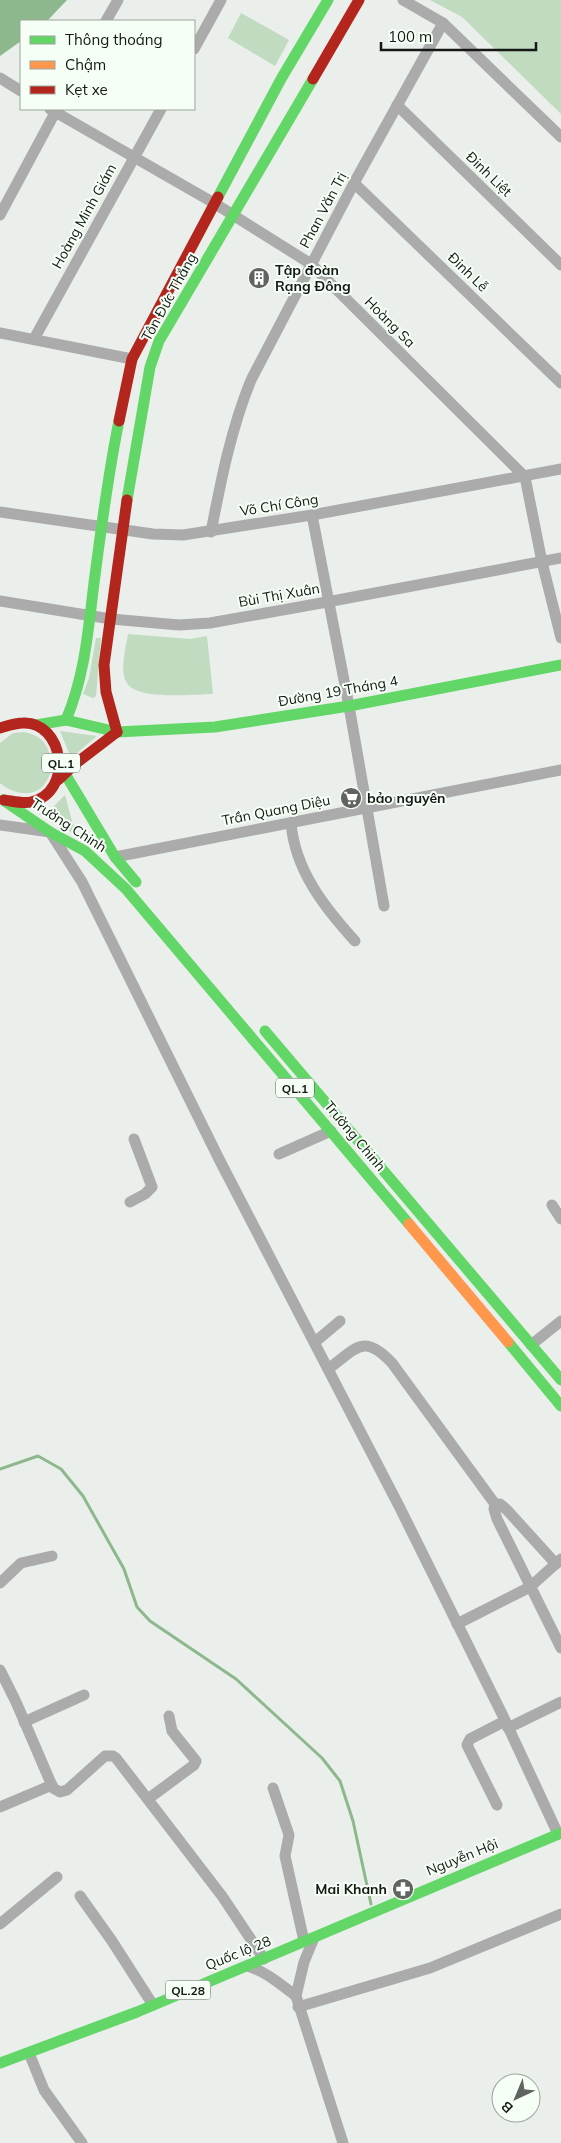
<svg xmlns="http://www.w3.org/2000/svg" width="561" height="2143" viewBox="0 0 561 2143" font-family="Mulish,sans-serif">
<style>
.green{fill:#c1dbc1}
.water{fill:#8db88d}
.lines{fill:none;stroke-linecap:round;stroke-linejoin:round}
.stream{stroke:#8db88d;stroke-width:3}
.street{stroke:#aaabaa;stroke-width:11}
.fast{stroke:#63d668;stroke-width:11}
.slow{stroke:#ff974d;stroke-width:11}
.jam{stroke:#b3261e;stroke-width:11}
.labels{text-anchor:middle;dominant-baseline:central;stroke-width:4;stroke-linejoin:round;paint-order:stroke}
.shield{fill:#f6fff6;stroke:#585d58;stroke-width:1}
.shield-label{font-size:12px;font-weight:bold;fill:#151815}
.street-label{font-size:14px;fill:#151815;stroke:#f6fff6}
.poi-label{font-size:14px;font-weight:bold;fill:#151815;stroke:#f6fff6;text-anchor:start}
</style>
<rect width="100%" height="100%" fill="#ebefeb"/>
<g class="green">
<polygon points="430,0 561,0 561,114 462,17"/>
<polygon points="241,13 289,40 275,66 228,38"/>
<path d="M128,634L190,639L207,636L213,694C193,694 138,701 127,683C119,670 126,648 128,634Z"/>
<polygon points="96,638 101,638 96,696 93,698 83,694 89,678"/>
<polygon points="60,731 97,736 71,758"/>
<path d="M24,732C47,737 47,747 54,767C50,773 47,783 41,788C29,798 10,792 0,783V743L13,733Z"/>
<polygon points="65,795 72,821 79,837 39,813 53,807"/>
</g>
<polygon class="water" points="0,0 67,0 47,21 21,21 21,41 0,56"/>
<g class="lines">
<polyline class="stream" points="0,1469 38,1456 61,1469 83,1496 124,1569 137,1607 150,1621 236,1679 322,1758 340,1781 353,1821 371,1904"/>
<g class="street">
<polyline points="403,0 443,23 561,137"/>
<polyline points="106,21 118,0"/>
<polyline points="194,49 221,0"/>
<polyline points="0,78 21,91"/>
<polyline points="397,105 561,265"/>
<polyline points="50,109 214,203 311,264 525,477 542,562 561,638"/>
<polyline points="354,183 561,383"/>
<polyline points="0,215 57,109"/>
<polyline points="0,333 132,359"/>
<polyline points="34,339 161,109"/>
<polyline points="0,512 153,534 183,535 312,515 561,469"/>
<polyline points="312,515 349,706 384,906"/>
<path d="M211,532C221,480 231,429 251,380L354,183L443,23"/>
<polyline points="0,601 111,619 179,625 210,623 327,602 561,558"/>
<path d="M291,823C295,870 324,907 355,941"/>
<polyline points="0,825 50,832 82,882 220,1161 400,1508 503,1716 558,1834"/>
<polyline points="115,857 561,770"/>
<polyline points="279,1154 331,1131"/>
<polyline points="130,1202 145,1194 152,1187 134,1139"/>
<polyline points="552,1205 561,1219"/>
<polyline points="315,1342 340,1321"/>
<polyline points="531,1345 561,1321"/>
<path d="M328,1369C356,1349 363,1332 392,1363L495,1504L494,1509L497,1519L561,1648"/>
<polyline points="495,1504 500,1504 507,1510 556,1564"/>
<polyline points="0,1583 21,1563 52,1556"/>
<polyline points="457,1624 530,1587 561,1559"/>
<polyline points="0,1670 16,1702 53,1788 60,1792 67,1790 105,1756 113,1756 116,1758 222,1896 264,1959"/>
<polyline points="24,1722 84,1695"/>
<polyline points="508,1728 561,1702"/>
<polyline points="273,1788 289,1835 285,1856 304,1941"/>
<polyline points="148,1799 194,1765 196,1761 172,1731 169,1716"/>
<polyline points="497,1805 467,1745 470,1739 505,1721"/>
<polyline points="0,1807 52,1785"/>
<polyline points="80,1896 112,1941 153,2005"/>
<polyline points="0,1924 57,1877"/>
<polyline points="314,1938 304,1962 296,1996 343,2143"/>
<path d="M247,1966C266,1971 281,1985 296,1996"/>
<polyline points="298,2007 430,1968 561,1914"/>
<polyline points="29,2053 44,2090 82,2143"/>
</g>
<g class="fast">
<polyline points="218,197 281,79 328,0"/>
<polyline points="127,500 150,367 159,341 313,79"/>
<path d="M66,720C85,675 88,631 94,583C101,529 108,474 119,421"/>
<polyline points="36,725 66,720 117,732 215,727 349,706 561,665"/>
<polyline points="61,767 115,857 136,882"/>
<polyline points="3,800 50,832 85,851 126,889 409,1224"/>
<polyline points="265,1031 561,1380"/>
<polyline points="508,1342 561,1406"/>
<polyline points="0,2063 137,2012 561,1833"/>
</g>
<polyline class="slow" points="409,1224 508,1342"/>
<g class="jam">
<polyline points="313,79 359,0"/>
<polyline points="119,421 132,359 218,197"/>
<path d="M0,728C7,726 15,723 23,723C63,721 75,792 31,802C23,804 12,801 4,800"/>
<polyline points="117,732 106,692 104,665 127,500"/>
<polyline points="58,780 75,764 117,732"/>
</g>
</g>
<defs>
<g id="building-disc" transform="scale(1.125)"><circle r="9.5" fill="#606360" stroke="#f6fff6"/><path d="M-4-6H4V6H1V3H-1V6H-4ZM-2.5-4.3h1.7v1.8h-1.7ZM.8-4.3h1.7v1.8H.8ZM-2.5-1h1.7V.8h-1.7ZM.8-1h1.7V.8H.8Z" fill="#fff"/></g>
<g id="supermarket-disc" transform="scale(1.125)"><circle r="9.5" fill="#606360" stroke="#f6fff6"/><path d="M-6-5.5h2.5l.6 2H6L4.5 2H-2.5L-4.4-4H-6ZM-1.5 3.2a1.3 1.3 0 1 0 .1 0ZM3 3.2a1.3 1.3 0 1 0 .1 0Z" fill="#fff"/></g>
<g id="pharmacy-disc" transform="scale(1.125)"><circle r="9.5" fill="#606360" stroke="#f6fff6"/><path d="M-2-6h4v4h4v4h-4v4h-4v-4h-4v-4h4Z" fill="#fff"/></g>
</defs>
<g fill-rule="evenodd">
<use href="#building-disc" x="259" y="278"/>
<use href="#supermarket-disc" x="351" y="798"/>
<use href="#pharmacy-disc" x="403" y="1889"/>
</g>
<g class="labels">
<g class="shield">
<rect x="42" y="753.5" width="38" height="19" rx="4"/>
<rect x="276" y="1078.5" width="38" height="19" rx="4"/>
<rect x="165.5" y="1980.5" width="45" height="19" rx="4"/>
</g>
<g class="shield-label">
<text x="61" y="763">QL.1</text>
<text x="295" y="1088">QL.1</text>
<text x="188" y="1990">QL.28</text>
</g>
<g class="street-label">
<text transform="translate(489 174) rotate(44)">Đinh Liệt</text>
<text transform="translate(323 210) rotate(-62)">Phan Văn Trị</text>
<text transform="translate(84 216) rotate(-61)">Hoàng Minh Giám</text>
<text transform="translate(468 272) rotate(44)">Đinh Lễ</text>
<text transform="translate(169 297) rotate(-61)">Tôn Đức Thắng</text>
<text transform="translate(390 322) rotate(45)">Hoàng Sa</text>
<text transform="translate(279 505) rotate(-9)">Võ Chí Công</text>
<text transform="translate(279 595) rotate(-10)">Bùi Thị Xuân</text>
<text transform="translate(338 691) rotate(-10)">Đường 19 Tháng 4</text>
<text transform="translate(276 810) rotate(-11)">Trần Quang Diệu</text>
<text transform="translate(69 825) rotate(33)">Trường Chinh</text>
<text transform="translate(355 1136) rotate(50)">Trường Chinh</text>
<text transform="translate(462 1857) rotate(-22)">Nguyễn Hội</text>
<text transform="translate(238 1953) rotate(-22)">Quốc lộ 28</text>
</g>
<g class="poi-label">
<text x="275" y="270">Tập đoàn<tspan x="275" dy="16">Rạng Đông</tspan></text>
<text x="367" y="798">bảo nguyên</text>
<text x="387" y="1889" text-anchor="end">Mai Khanh</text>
</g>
</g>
<rect x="20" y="20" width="175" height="90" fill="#f6fff6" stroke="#9ca39c"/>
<rect x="30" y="36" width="25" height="8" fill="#63d668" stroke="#9ca39c"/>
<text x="65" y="45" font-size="15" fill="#151815">Thông thoáng</text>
<rect x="30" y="61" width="25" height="8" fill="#ff974d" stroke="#9ca39c"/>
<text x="65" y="70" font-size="15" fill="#151815">Chậm</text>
<rect x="30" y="86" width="25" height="8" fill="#b3261e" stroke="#9ca39c"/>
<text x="65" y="95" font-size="15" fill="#151815">Kẹt xe</text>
<g transform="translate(516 2098) rotate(224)"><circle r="24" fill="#f6fff6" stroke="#9ca39c"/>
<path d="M0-4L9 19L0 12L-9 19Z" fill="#606360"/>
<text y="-8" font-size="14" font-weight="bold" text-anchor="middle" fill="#151815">B</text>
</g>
<path d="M381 42v8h155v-8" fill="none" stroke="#151815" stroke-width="2.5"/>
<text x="388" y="42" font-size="15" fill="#151815" stroke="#f6fff6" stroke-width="4" paint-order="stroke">100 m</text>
</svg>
